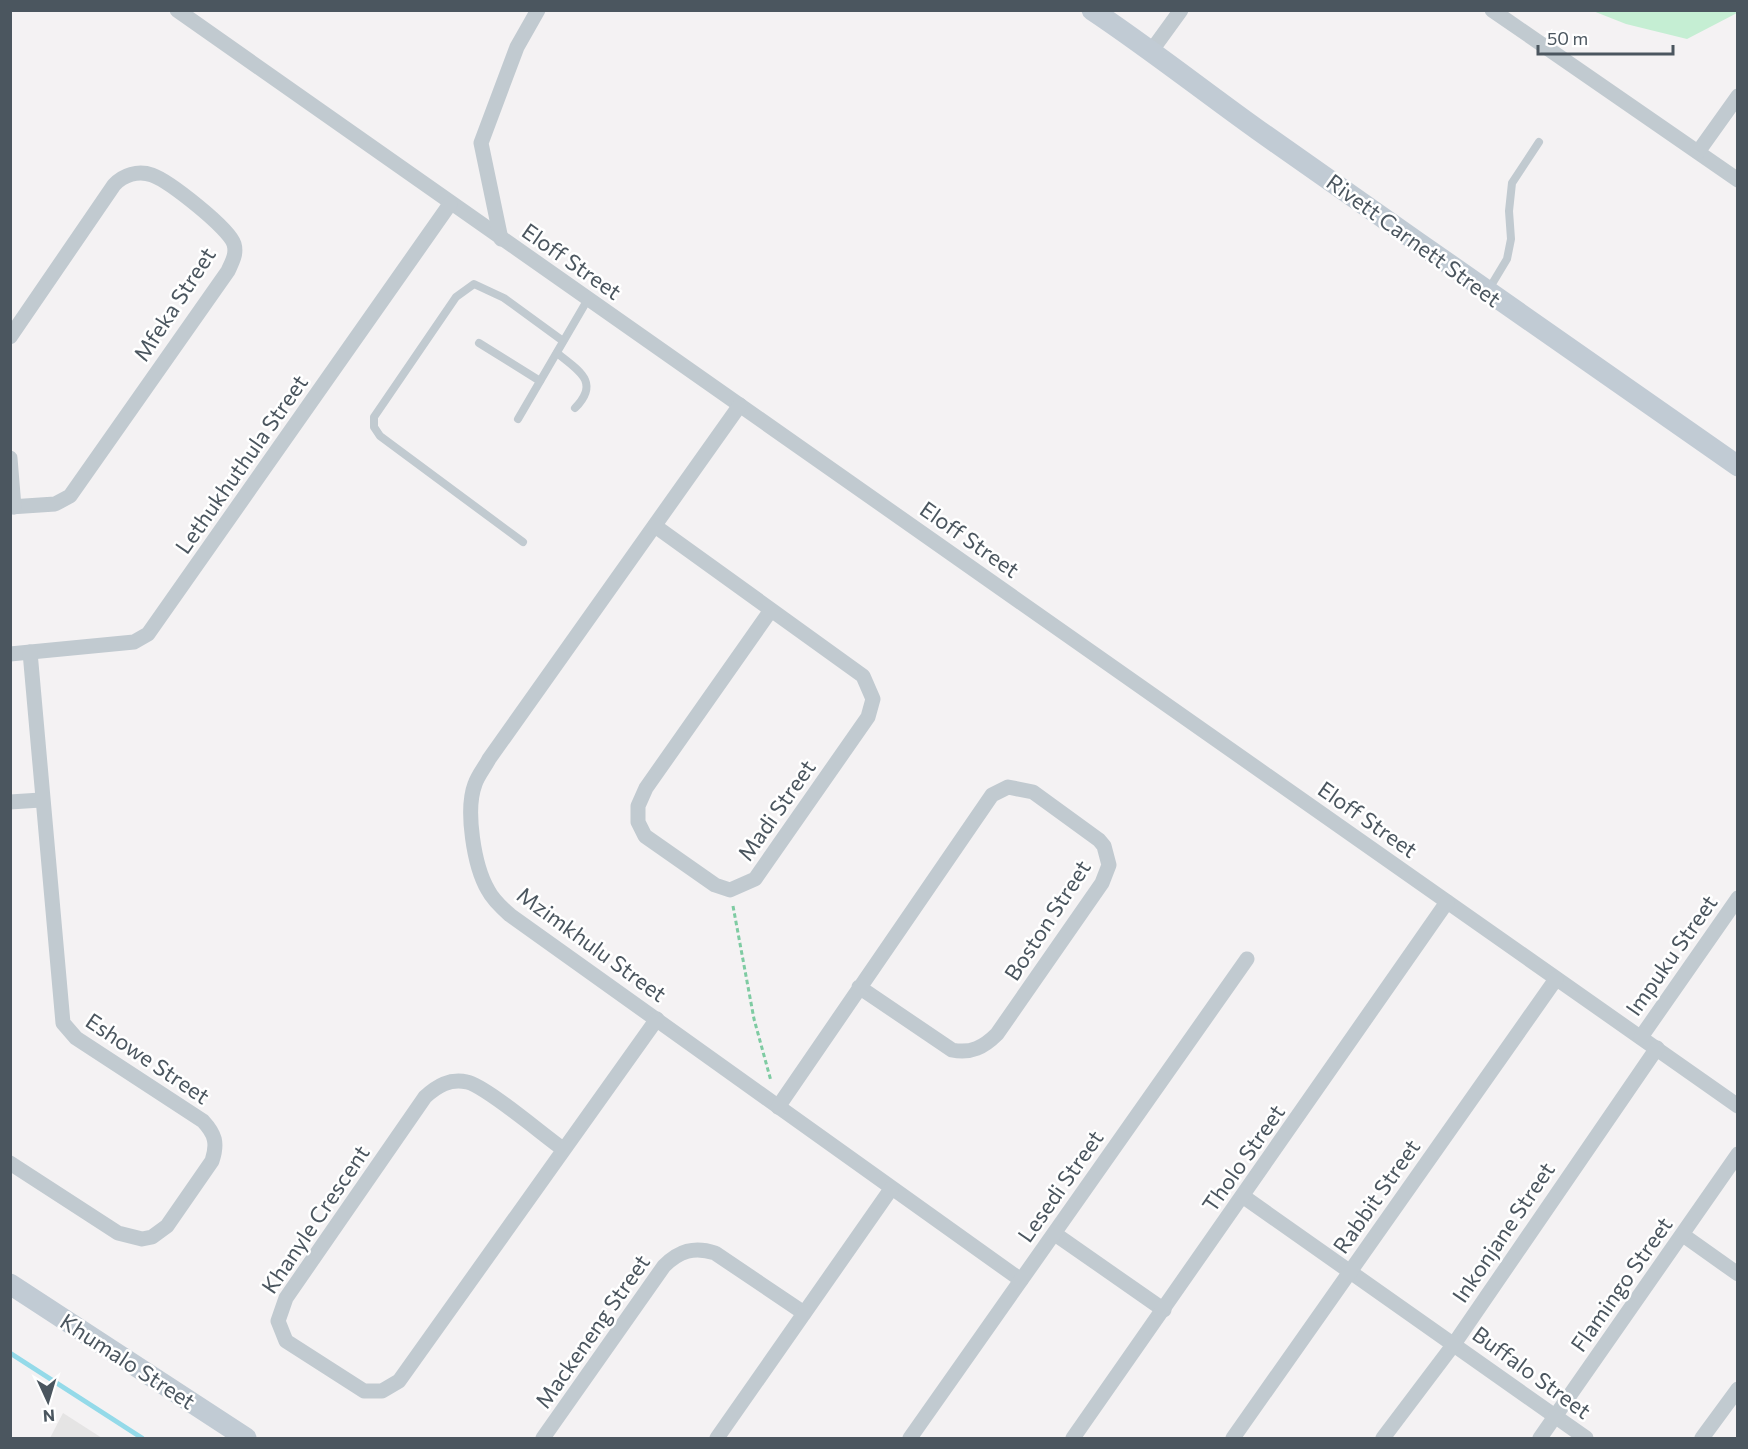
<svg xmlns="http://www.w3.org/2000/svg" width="1748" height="1449" viewBox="0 0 1748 1449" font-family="Commissioner,sans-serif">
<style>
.education{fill:#e5e4e4}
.green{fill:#c5eed3}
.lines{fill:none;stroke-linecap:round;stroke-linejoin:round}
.stream{stroke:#94dae9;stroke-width:5}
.path{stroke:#7ecba2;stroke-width:3;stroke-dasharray:4.5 3;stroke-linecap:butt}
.lane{stroke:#c1cad0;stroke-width:8}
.street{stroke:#c1cad0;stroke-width:15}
.secondary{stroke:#c1cbd4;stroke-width:21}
.labels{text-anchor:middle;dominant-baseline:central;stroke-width:5;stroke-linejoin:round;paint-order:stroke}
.street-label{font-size:22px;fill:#4b565f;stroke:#fff}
</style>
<rect width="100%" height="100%" fill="#f4f2f3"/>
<polygon class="education" points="63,1413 102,1438 50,1438"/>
<polygon class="green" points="1737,10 1737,13 1687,39 1626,24 1593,11"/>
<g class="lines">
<polyline class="stream" points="10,1353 142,1438"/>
<polyline class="path" points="733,906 754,1019 771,1081"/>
<g class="lane">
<polyline points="1489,289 1507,259 1511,239 1509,211 1512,183 1539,142"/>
<polyline points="479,343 540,381"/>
<path d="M557,353C578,370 601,382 575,408"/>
<polyline points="518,419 588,299"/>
<polyline points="523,542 380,436 374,427 374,417 456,297 474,284 504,298 563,341"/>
</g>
<g class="street">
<polyline points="177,10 1738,1106"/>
<polyline points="1492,10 1738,180"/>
<polyline points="1152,50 1181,10"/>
<polyline points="1698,152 1738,96"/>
<polyline points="501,239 481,143 517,47 538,10"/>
<path d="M10,337L114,185C123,175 138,170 152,175C169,181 229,228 234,244C237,254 232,262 228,271L70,496L55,504L10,507"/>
<path d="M740,405L489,759C485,767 478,775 475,784C465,810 474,866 488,890C493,900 502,908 510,915L1021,1280"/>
<polyline points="10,458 14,507"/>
<polyline points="655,526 863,676 873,699 868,717 755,879 730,890 715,885 645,836 638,822 638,806 646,788 771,610"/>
<polyline points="10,654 134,642 148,634 450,204"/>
<polyline points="10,802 41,800"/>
<polyline points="1641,1037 1738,898"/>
<path d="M778,1107L992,795L1008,787L1033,792L1099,840L1104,846L1109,865L1102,883L997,1034C984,1047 971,1054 952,1050L859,987"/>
<path d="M563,1149C543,1135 486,1086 467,1082C450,1078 437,1086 425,1097L286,1298L278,1321L286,1341L364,1391H382L399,1381L657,1019"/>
<path d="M10,1163L118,1233L142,1239L152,1237L167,1226L212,1161C218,1143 215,1134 203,1121L76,1038L63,1023L30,652"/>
<polyline points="1244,1197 1586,1438"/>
<polyline points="1055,1234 1164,1310"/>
<polyline points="1683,1235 1738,1274"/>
<path d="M543,1438L664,1266C679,1251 694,1246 715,1253L804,1313"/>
<polyline points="717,1438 891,1189"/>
<polyline points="910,1438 1247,959"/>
<polyline points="1073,1438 1447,902"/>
<polyline points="1233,1438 1556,979"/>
<polyline points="1383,1438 1454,1344 1657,1048"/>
<polyline points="1540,1438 1738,1154"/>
<polyline points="1702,1438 1738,1389"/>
</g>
<g class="secondary">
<path d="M1092,10C1149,48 1202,90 1258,130C1418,242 1577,355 1738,466"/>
<polyline points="10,1284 246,1438"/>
</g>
</g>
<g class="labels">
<g class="street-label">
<text transform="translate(1414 240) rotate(36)">Rivett Carnett Street</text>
<text transform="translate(572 261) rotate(35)">Eloff Street</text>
<text transform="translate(174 304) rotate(-57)">Mfeka Street</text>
<text transform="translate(241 464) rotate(-55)">Lethukhuthula Street</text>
<text transform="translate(970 539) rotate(35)">Eloff Street</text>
<text transform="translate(776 810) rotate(-55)">Madi Street</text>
<text transform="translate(1368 819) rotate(35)">Eloff Street</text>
<text transform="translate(1047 920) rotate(-57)">Boston Street</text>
<text transform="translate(592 944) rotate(36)">Mzimkhulu Street</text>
<text transform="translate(1671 955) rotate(-55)">Impuku Street</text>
<text transform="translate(148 1058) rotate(34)">Eshowe Street</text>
<text transform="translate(1243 1158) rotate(-55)">Tholo Street</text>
<text transform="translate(1060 1186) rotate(-55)">Lesedi Street</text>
<text transform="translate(1376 1196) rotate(-55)">Rabbit Street</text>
<text transform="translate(315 1219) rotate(-56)">Khanyle Crescent</text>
<text transform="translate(1503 1232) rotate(-56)">Inkonjane Street</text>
<text transform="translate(1621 1284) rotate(-55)">Flamingo Street</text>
<text transform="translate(592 1331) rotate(-55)">Mackeneng Street</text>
<text transform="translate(128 1361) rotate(33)">Khumalo Street</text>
<text transform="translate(1532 1372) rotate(36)">Buffalo Street</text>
</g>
</g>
<rect width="1748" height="1449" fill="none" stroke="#4b565f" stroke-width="24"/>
<g transform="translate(48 1401) rotate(176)" stroke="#ffffff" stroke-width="4.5" paint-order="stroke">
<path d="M0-4.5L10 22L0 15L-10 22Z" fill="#4b565f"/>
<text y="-9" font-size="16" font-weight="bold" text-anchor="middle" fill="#4b565f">N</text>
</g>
<path d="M1538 45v9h135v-9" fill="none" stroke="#4b565f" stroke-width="3"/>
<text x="1547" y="45" font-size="18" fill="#4b565f" stroke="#ffffff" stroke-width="4.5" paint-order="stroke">50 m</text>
</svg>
